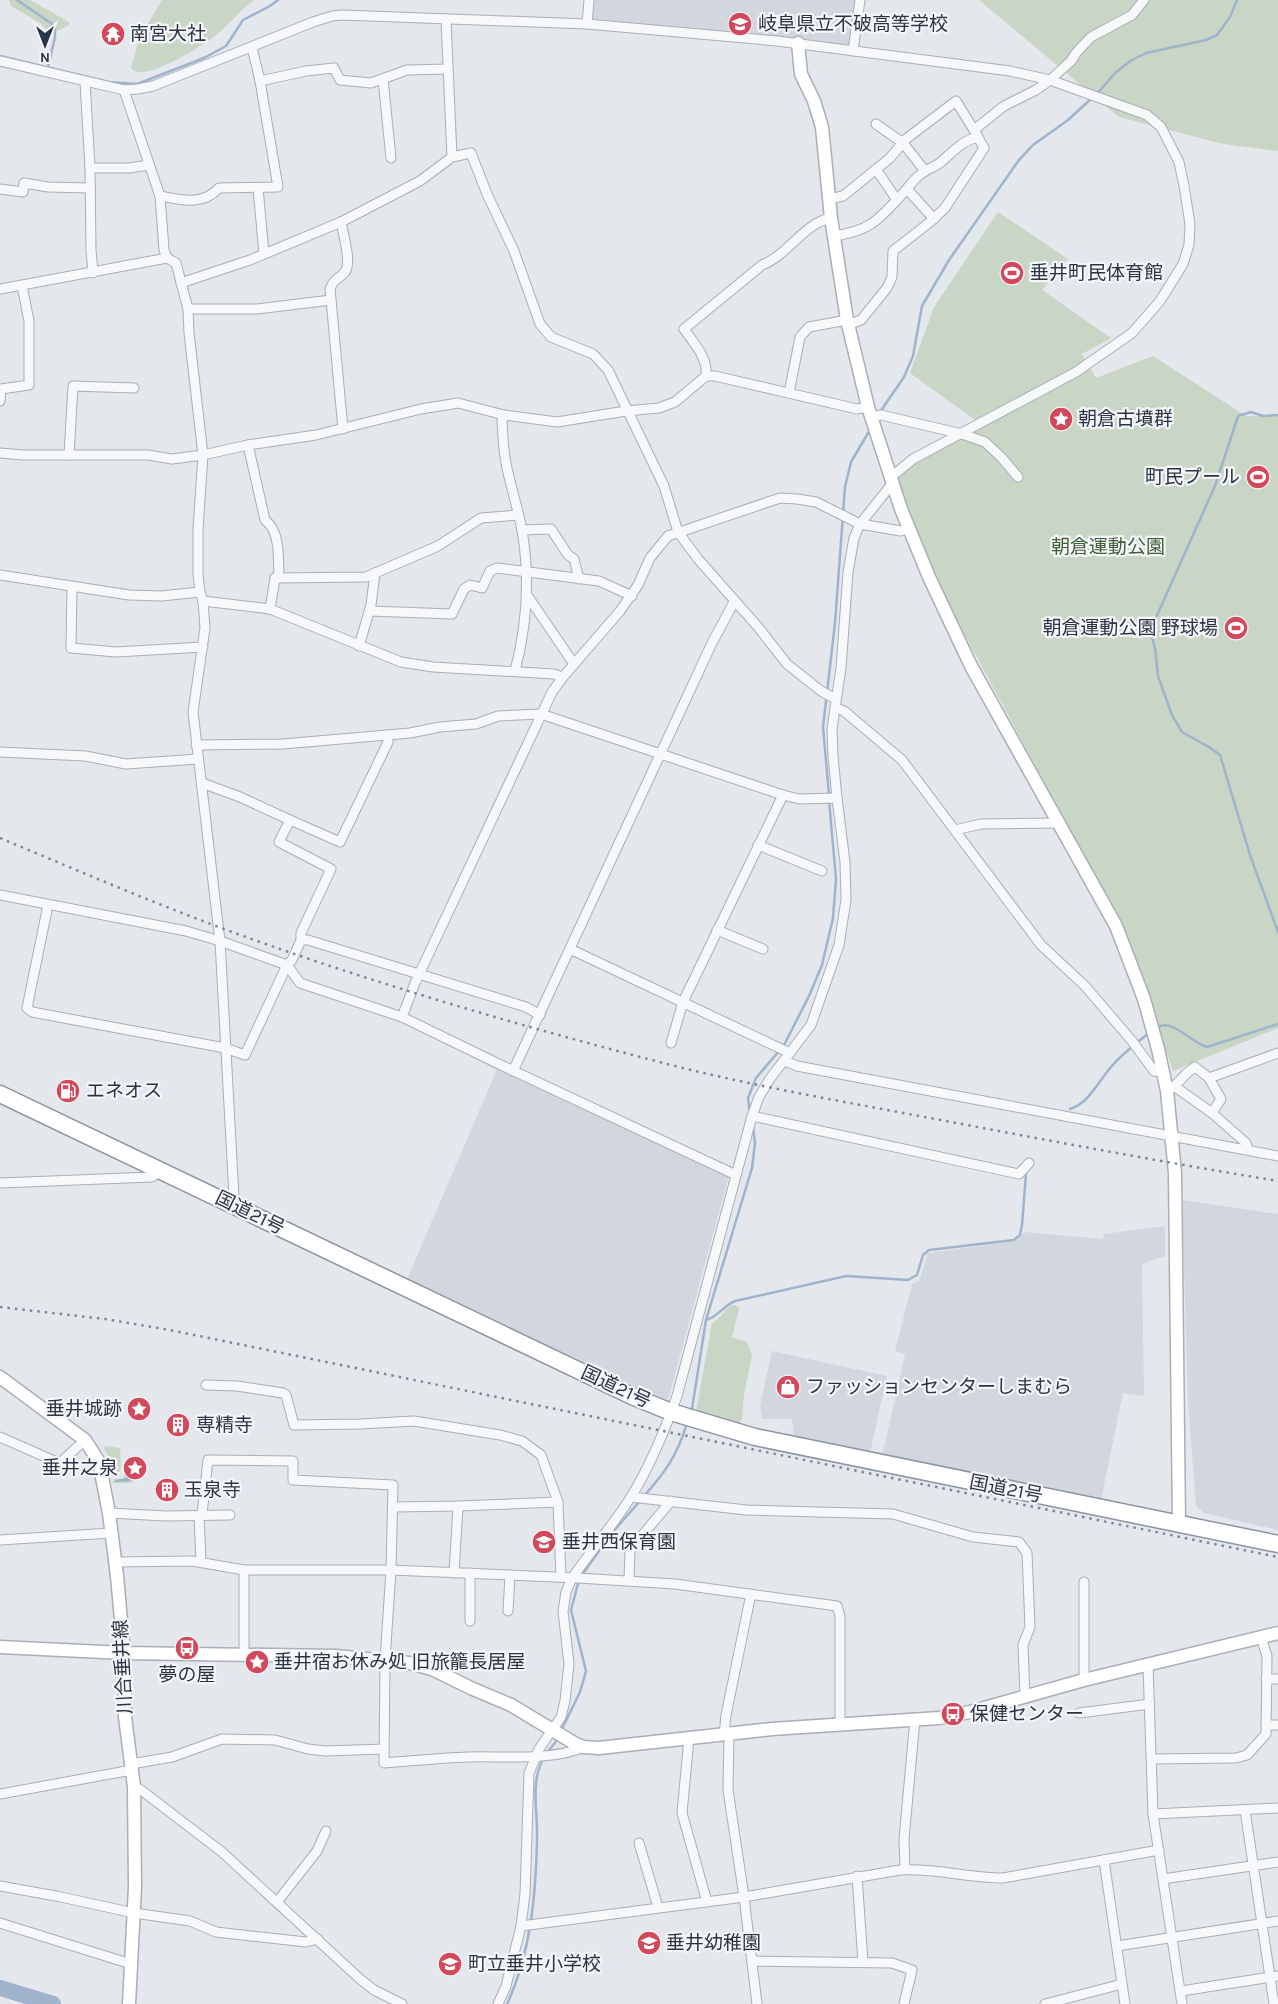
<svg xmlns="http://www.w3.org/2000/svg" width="1278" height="2004" viewBox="0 0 1278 2004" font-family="Karla,'Noto Sans JP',sans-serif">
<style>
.built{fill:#d2d6de}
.green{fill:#c9d6c5}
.water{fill:#9fb4cc}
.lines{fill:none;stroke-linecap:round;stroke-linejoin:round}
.stream{stroke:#9fb4cc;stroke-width:2.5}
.river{stroke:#9fb4cc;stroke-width:16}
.street-casing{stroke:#a9aeb7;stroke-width:11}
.secondary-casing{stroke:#a9aeb7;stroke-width:15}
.highway-casing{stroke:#8b94a3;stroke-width:19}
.street{stroke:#f7f8fa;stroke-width:9}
.secondary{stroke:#fff;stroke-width:12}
.highway{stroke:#fff;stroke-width:16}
.rail{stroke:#7d8696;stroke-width:2.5;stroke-dasharray:2.5 5;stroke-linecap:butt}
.labels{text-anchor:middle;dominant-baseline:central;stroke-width:4.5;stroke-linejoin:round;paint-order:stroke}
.poi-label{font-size:19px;fill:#2b3445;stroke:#f4f6f9;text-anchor:start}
.park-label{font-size:19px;fill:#3f6138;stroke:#f4f6f9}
.street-label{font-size:19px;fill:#2b3445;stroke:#f4f6f9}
</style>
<rect width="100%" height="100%" fill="#e4e7ec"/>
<g class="built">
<polygon points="591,0 855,0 851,44 846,46 783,40 746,33 721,33 663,26 590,22"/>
<polygon points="497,1069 729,1175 668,1400 637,1387 407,1279"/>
<polygon points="1182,1200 1278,1214 1278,1530 1204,1513 1196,1506 1188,1401"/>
<polygon points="1165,1226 1165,1256 1142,1264 1144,1396 1123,1393 1101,1500 882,1457 905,1354 895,1351 912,1284 919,1281 928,1253 1017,1241 1024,1232 1103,1239 1104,1234"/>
<polygon points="772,1351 887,1376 870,1453 794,1437 792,1419 762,1419 760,1406"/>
</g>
<g class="green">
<polygon points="9,0 30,0 69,22 69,25 60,30 48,31 40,23 11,6"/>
<path d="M162,0H254C238,12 226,28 211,39C198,48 142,84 131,68L139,39Z"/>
<polygon points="979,0 1278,0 1278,151 1223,144 1119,117"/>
<polygon points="998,212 1068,259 1042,290 1111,338 1082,354 1096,378 1153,356 1246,416 1278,416 1278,1028 1173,1071 1124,930 934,578 893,483 903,467 982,425 910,373 934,307"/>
<path d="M732,1305H736L739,1309L732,1337L747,1342L752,1356L744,1394L742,1419L738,1425L696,1412L712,1323C720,1319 724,1310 732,1305Z"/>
<path d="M105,1446L120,1448L121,1468L119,1472H114C110,1464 110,1456 104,1449Z"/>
<polygon points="143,1461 144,1477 133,1477 133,1483 113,1483 113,1479 124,1478 124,1462"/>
</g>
<polygon class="water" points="129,1467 132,1469 130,1481 114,1482 116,1480 126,1478 126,1470"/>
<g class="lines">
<g class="stream">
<polyline points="17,0 55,26 55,37 48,67"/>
<polyline points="0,56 109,82 137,84 204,58 226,46 243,20 270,6 278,0"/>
<polyline points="1097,94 1115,73 1130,61 1146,53 1206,40 1217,35 1230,17 1237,0"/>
<polyline points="880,412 904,377 913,356 922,306 949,260 1019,160 1033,145 1068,120 1093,97"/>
<polyline points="1278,415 1263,416 1251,412 1238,416 1215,486 1150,631 1155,648 1158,676 1172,715 1182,732 1209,747 1220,755 1250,855 1278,932"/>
<polyline points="829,795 823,727 835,623 845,487 851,462 871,428"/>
<path d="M1156,1028C1172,1017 1191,1043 1207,1047L1278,1024"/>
<polyline points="783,1047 809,996 822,965 833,918 836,879 829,800"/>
<path d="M1070,1109C1089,1103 1098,1082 1111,1067C1122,1054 1135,1044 1149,1033"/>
<polyline points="750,1113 748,1098 756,1078 779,1051"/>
<path d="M706,1320C718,1317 723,1306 735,1301L846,1276L908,1280L917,1275L923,1255L929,1250L1014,1240L1020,1235L1022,1225L1026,1174"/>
<polyline points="692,1409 706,1320 752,1168 755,1143 753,1128"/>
<path d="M643,1497C664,1474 677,1456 686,1426"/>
<polyline points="582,1575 611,1534 640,1501"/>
<polyline points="561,1731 580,1692 586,1671 571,1610 579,1580"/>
<polyline points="546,1754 558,1739"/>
<path d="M507,2004C531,1953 536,1893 537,1838C538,1811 530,1784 543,1759"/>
</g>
<polyline class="river" points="0,1988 53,2004"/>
<g class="street-casing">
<g id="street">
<polyline points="446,19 452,157"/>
<polyline points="587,24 589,0"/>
<polyline points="252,47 260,81 306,71 334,68 340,80 371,83 407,70 448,69"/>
<polyline points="853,51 860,0"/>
<polyline points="0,61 124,90 138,89 153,86 313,22 332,16 342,15 587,24 777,41 1010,71 1050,80 1147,115 1161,127 1179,162 1184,186 1190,224 1189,245 1183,264 1160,301 1132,333 1076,372 913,459 890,478"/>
<polyline points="383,79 391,158"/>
<polyline points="85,82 90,168 91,250 93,273"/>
<polyline points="124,90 160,196 164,250 167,258 176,263 188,309 189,333 203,455 198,529 198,574 200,592 203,601 205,628 193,712 220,941 234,1197 232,1205"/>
<polyline points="876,124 903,143 925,171"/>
<polyline points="90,168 129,168 149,165"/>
<polyline points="876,169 897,200"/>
<polyline points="258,188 264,254"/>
<polyline points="0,189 23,192 24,183 48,187 90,188"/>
<polyline points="907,189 934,219"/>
<path d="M160,196C180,200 203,206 219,188L278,187L260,81"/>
<polyline points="829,199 843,196 890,158 906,139 956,101 974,130 1004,106 1036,90 1050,80 1071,61 1076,53 1091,37 1132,15 1144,0"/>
<path d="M341,222C343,233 352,263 345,272C338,280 334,278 330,289L343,429"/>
<path d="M833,236C872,231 880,218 905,191C910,185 915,178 921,174C927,169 935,167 941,162C953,152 961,141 978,137"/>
<polyline points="181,283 250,260 341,222 420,181 452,157 471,153 487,194 514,251 540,324 551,337 593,354 608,370 664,486 678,532 698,559 758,627 787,664 821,691 832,697 836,697"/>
<polyline points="0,289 167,258"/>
<polyline points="188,309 257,309 331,300"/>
<polyline points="848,325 861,320 887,288 892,277 893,251 930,222 945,208 984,148 974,130"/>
<path d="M706,376C708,358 694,343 684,329L762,265C788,255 804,223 831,218"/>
<polyline points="789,393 800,337 809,327 847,320"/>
<polyline points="0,401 1,389 29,385 29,321 22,286"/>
<path d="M504,415L502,421C503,435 503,449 506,463C510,485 518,508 522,530C530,577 527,625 515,671"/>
<polyline points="870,417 881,415 962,434 985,442 1002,458 1018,477"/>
<path d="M248,445L265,520C281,532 278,559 279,578"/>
<polyline points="0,453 23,455 148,455 172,459 203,455 248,445 316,435 421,409 458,403 504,415 557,422 626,411 659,408 675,402 706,376 715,376 857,409 868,407"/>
<polyline points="69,455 73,386 134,388"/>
<polyline points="522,530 551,529 568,555 574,559 579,579"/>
<polyline points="0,575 129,595 161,596 200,592"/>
<polyline points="72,587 71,648 116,652 203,647"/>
<polyline points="527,595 574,664"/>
<polyline points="203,601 270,609 401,662 433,667 554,674 563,677"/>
<polyline points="270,609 275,578 366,577 438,546 481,518 518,515"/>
<polyline points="369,611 452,614 464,589 470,585 482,588 490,571 497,568 599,581 632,596"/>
<polyline points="359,646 371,605 375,573"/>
<polyline points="835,707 844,711 902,760 1041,945 1085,986 1132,1041 1154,1071 1163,1072"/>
<path d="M196,745L283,744L410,733L440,727L476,724L498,716L541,714L783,795L799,799L837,798L845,862L846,900L839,945L811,1025L769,1080L759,1097L752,1116L677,1396C665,1430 650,1466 631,1497C613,1525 591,1551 572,1578L566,1592L563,1611L569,1664L565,1701L561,1717L539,1749L529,1773L525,1894L521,1926L506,1986L498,2004"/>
<polyline points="0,752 85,756 126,764 198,759"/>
<polyline points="202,783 240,797 290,820"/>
<polyline points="837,798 833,756 832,729 841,668 848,572 854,538 860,524 892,484"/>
<polyline points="955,830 981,824 1059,823"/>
<polyline points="758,845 822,871"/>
<polyline points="0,895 186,931 220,941 287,965 300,983 402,1017 501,1065 736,1175"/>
<polyline points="48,905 27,1008 32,1012 225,1048 245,1055 287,965 292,960 301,940 308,940 526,1007 540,1015"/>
<polyline points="717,930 763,949"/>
<polyline points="301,940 301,933 331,869 279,842 290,820 340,842 388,742 388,735"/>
<polyline points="570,949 790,1053"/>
<polyline points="402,1017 415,983 552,692 563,677 620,611 638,585 650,558 668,536 780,498 797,499 816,502 860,524 901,531 908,529"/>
<polyline points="671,1043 683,1002 783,795"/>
<polyline points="785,1061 797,1066 1278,1156"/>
<polyline points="513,1071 712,643 734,602"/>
<polyline points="1209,1078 1221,1099 1212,1113"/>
<polyline points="1174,1086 1212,1113 1246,1143 1248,1149"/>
<path d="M1167,1091C1178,1086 1184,1073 1195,1067L1209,1078L1278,1053"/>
<polyline points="752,1116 1019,1174 1029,1163"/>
<polyline points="0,1183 152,1177 162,1171"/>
<polyline points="206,1385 237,1386 283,1393 286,1395 294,1425 360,1424 414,1421 500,1435 522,1441 541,1455 558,1502 561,1577"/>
<polyline points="0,1437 57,1462 62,1461 85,1440"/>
<polyline points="631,1497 746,1510 893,1514 973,1537 1019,1542 1027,1553 1030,1627 1023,1645 1025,1697"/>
<polyline points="393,1507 458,1506 558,1502"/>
<polyline points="109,1513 166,1516 230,1515"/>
<polyline points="0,1540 111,1533"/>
<polyline points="115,1562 192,1561 244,1570 391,1570 578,1578 675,1584 837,1606 840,1616 840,1725"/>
<path d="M201,1562L199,1516L202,1514L208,1460L293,1461V1480L393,1485L391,1570L385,1660L384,1763C412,1761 440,1758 469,1757C501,1756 555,1761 583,1747"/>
<polyline points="454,1573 458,1506"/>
<polyline points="629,1581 630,1550 671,1501"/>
<polyline points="508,1611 510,1575"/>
<polyline points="470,1621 470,1573"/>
<polyline points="244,1655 244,1570"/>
<polyline points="1148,1665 1153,1814 1182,2004"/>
<polyline points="1266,1679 1278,1679"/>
<polyline points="1084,1680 1084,1582"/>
<polyline points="1079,1713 1150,1704"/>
<polyline points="1266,1725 1278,1725"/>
<polyline points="729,1734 728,1790 744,1897 757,2004"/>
<polyline points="724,1735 726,1715 751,1594"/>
<polyline points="689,1738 682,1813 707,1902"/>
<polyline points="1152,1759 1236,1758 1247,1755 1266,1734 1267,1656 1261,1637"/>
<polyline points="131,1764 172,1757 222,1739 275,1740 308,1749 325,1751 384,1749"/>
<polyline points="134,1787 141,1790 222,1852 360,1979 374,1990 402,2004"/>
<polyline points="0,1794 132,1770"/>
<polyline points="1245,1810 1274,2004"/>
<polyline points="1153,1814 1278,1808"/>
<polyline points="639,1843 658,1907"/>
<polyline points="1104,1860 1125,2004"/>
<polyline points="905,1869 904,1839 915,1719"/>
<polyline points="857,1876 863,1962"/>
<polyline points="1163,1879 1278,1862"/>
<polyline points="0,1886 61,1897 134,1913 190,1921 216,1932 306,1942 318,1939"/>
<polyline points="277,1902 317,1851 326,1831"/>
<polyline points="0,1923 131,1964"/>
<path d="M521,1926L744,1897L900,1870C936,1868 969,1878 1003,1878L1159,1850"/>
<polyline points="1117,1946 1278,1921"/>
<polyline points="752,1961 892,1963 912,1970 904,2004"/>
<polyline points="1181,1991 1278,1976"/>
<polyline points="1045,2004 1122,1984"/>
</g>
</g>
<g class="secondary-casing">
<g id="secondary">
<polyline points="798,43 801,74 814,101 822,127 831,218 847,320 868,407 901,509 929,577 971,666 1116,926 1144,999 1158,1049 1167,1091 1175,1173 1179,1524"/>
<polyline points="0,1377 85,1440 99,1462 109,1513 117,1576 124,1653 125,1717 134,1787 135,1887 129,2004"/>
<polyline points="0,1647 124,1653 335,1656 409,1663 432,1669 473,1689 511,1705 574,1743 583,1747 599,1748 772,1729 939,1718 970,1712 1084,1680 1278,1633"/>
</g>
</g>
<g class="highway-casing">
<polyline id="highway" points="0,1094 632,1396 671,1412 755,1437 1278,1544"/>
</g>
<use href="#street" class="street"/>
<use href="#secondary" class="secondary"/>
<use href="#highway" class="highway"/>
<g class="rail">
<path d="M0,838C86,874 172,911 260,942C396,990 535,1030 675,1066C759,1087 845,1102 930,1118C1046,1140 1162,1162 1278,1181"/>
<polyline points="0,1307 105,1319 170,1330 1278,1557"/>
</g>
</g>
<defs>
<g id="university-disc" transform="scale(1.25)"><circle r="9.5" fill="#d1495b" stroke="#f4f6f9"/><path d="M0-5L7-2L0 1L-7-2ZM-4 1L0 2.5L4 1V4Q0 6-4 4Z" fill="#fff"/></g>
<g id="temple-disc" transform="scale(1.25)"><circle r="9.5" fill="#d1495b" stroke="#f4f6f9"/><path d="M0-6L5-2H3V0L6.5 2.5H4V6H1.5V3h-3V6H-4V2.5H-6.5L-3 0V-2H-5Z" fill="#fff"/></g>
<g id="stadium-disc" transform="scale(1.25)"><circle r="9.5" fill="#d1495b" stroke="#f4f6f9"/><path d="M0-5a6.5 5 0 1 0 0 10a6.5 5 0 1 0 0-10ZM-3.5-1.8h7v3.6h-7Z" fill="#fff"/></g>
<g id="sight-disc" transform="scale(1.25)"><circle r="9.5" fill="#d1495b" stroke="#f4f6f9"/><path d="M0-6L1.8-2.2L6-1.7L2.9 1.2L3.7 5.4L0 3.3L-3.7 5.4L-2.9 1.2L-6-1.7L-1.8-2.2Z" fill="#fff"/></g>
<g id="fuel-disc" transform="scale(1.25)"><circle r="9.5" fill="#d1495b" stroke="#f4f6f9"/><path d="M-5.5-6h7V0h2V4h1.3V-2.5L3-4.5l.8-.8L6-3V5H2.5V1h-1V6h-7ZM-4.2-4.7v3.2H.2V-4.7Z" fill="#fff"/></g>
<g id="shop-disc" transform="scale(1.25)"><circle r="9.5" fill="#d1495b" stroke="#f4f6f9"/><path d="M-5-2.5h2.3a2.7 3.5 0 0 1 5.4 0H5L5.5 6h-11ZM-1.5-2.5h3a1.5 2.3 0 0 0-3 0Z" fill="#fff"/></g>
<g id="building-disc" transform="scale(1.25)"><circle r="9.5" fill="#d1495b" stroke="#f4f6f9"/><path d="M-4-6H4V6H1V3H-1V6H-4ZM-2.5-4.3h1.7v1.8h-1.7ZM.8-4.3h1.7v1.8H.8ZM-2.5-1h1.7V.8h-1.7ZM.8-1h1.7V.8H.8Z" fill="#fff"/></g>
<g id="school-disc" transform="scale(1.25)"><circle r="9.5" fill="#d1495b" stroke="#f4f6f9"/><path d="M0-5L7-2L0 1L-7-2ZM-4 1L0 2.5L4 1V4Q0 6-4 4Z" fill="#fff"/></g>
<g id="bus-disc" transform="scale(1.25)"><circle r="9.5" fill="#d1495b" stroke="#f4f6f9"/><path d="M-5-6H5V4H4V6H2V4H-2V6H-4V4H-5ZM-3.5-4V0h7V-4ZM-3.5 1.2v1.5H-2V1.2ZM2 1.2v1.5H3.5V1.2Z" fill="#fff"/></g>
</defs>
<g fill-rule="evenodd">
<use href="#university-disc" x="740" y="24"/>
<use href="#temple-disc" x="113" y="34"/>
<use href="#stadium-disc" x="1012" y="273"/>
<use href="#sight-disc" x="1061" y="419"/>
<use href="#stadium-disc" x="1258" y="477"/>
<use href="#stadium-disc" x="1236" y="628"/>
<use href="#fuel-disc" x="68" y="1091"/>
<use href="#shop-disc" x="788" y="1387"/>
<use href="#sight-disc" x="139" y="1409"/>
<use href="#building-disc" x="178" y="1425"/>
<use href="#sight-disc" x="135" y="1468"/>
<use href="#building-disc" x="167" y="1490"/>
<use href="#school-disc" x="544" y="1542"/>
<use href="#bus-disc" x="187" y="1648"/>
<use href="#sight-disc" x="257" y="1662"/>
<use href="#bus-disc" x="953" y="1714"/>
<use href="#school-disc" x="649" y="1943"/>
<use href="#school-disc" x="450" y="1964"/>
</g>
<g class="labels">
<g class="poi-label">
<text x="758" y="24">岐阜県立不破高等学校</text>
<text x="130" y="34">南宮大社</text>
<text x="1030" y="273">垂井町民体育館</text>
<text x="1078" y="419">朝倉古墳群</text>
<text x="1240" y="477" text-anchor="end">町民プール</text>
<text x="1218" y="628" text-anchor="end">朝倉運動公園 野球場</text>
<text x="86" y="1091">エネオス</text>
<text x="806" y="1387">ファッションセンターしまむら</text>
<text x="122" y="1409" text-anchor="end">垂井城跡</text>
<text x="196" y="1425">専精寺</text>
<text x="118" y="1468" text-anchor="end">垂井之泉</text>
<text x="184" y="1490">玉泉寺</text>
<text x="562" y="1542">垂井西保育園</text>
<text x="274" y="1662">垂井宿お休み処 旧旅籠長居屋</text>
<text x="187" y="1675" text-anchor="middle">夢の屋</text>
<text x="970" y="1714">保健センター</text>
<text x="666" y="1943">垂井幼稚園</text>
<text x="468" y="1964">町立垂井小学校</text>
</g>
<g class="park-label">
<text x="1108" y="547">朝倉運動公園</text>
</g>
<g class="street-label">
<text transform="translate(250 1213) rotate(26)">国道21号</text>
<text transform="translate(616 1387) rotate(25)">国道21号</text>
<text transform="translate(1006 1489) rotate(11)">国道21号</text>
<text transform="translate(123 1667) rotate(-93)">川合垂井線</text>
</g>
</g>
<g transform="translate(45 45) rotate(180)" stroke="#f4f6f9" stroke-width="4" paint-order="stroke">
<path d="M0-4L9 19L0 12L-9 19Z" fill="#2b3445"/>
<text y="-8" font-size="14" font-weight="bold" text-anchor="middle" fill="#2b3445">N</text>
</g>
</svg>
